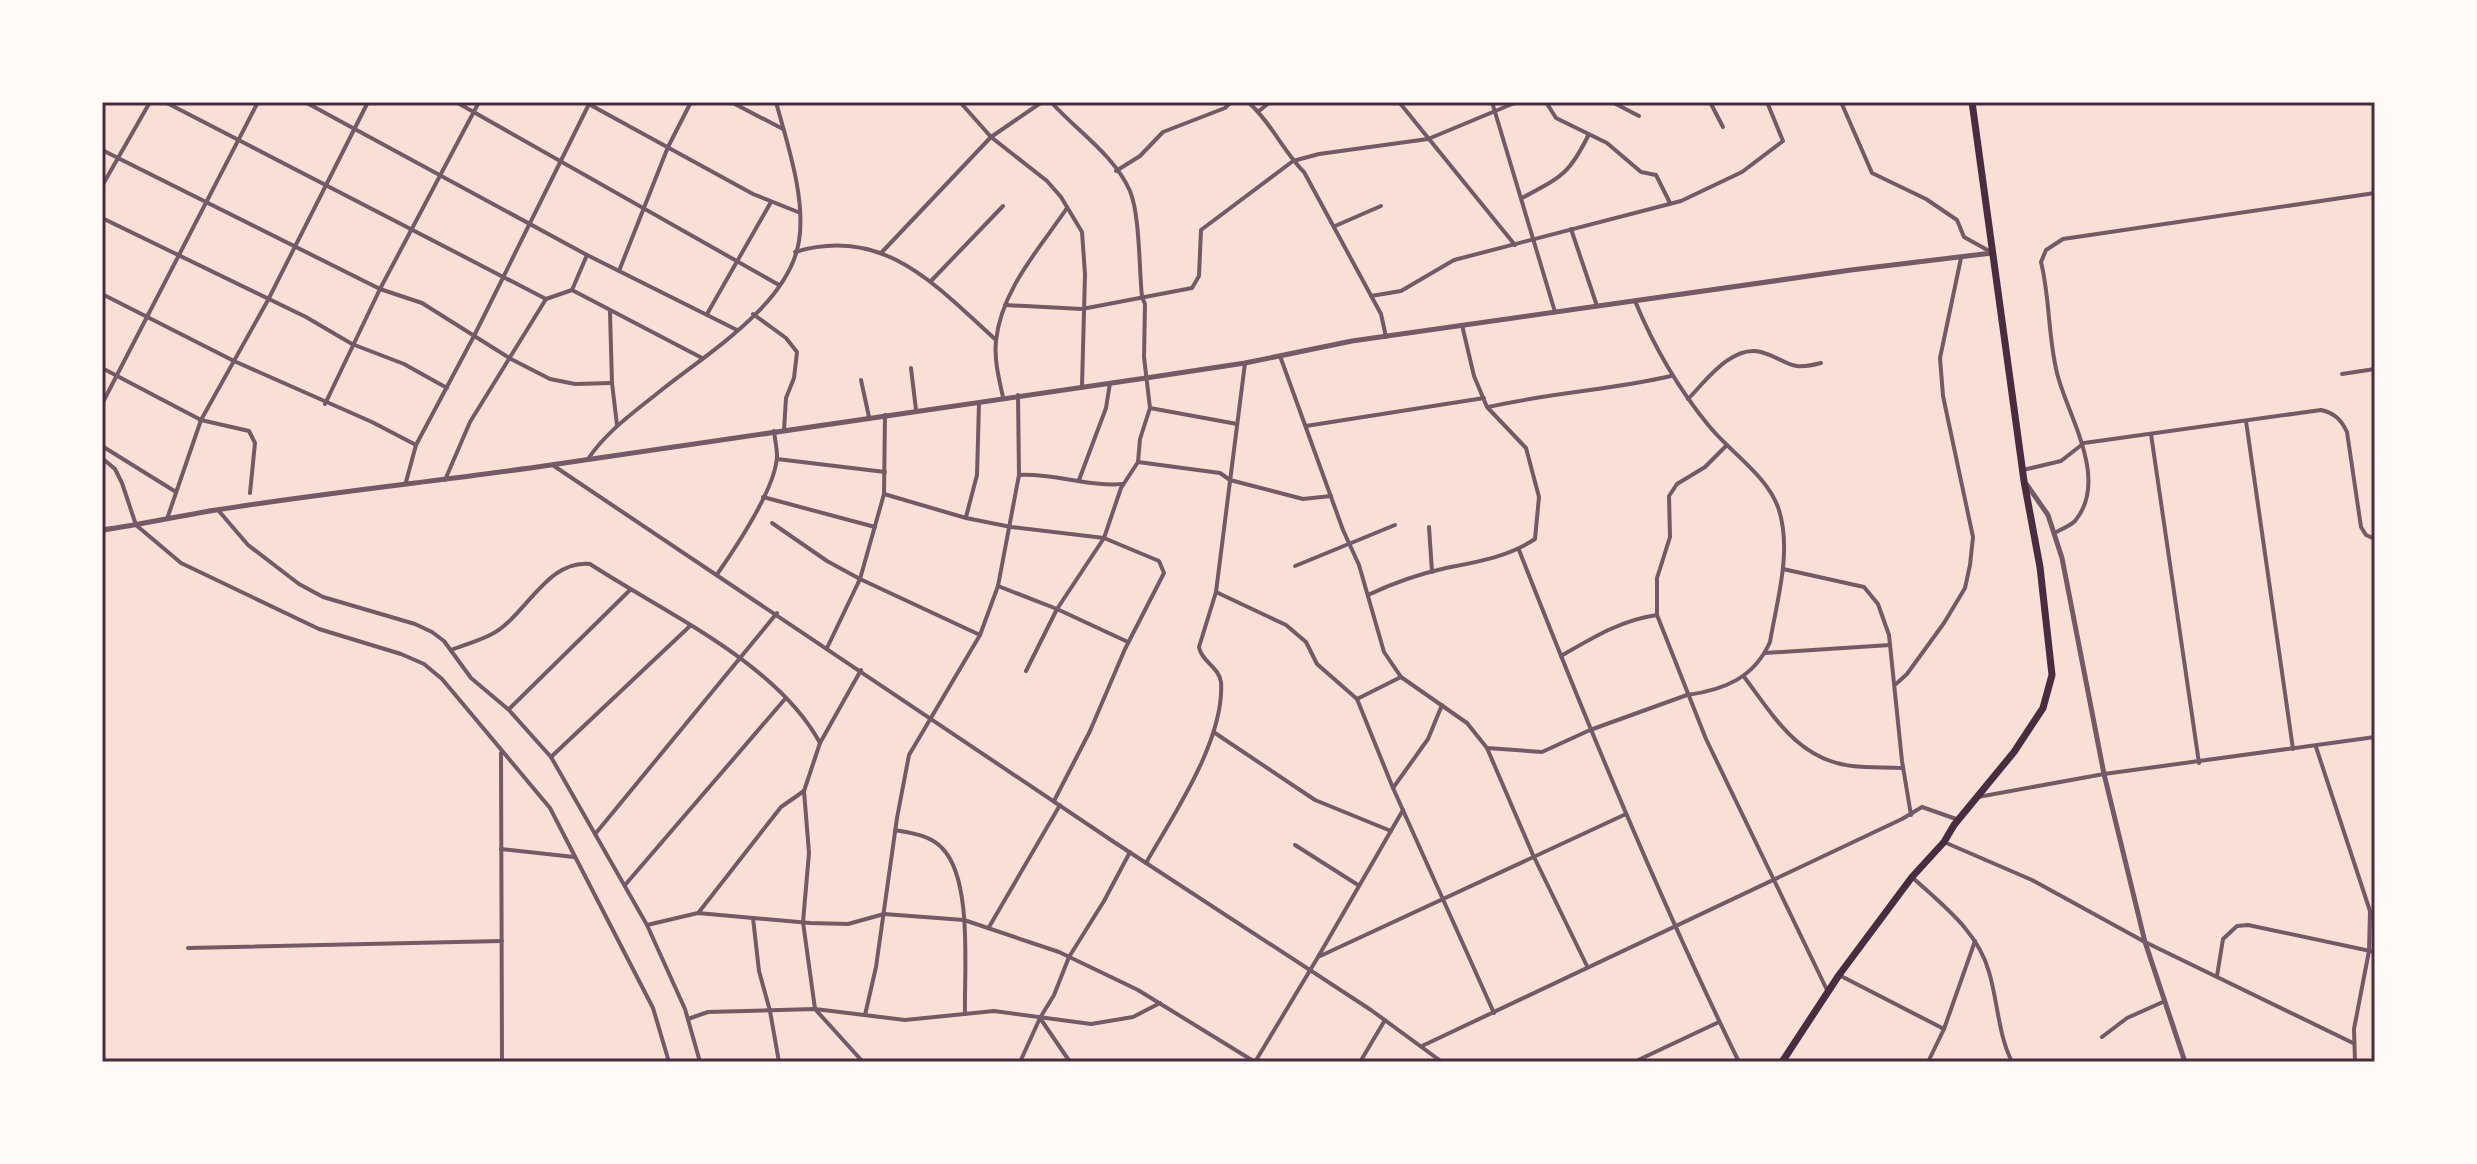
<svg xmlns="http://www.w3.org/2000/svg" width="2477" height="1164" viewBox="0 0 2477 1164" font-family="Ubuntu,sans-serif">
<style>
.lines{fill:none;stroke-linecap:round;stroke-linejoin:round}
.minor{stroke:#755966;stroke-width:4}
.tertiary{stroke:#755966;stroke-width:5}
.primary{stroke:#4a2c40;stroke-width:7}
.neatline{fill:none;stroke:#4a2c40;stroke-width:3}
</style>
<rect width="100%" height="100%" fill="#f7e1d7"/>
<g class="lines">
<g class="minor">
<polyline points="165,102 546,299"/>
<polyline points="305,102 587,255 737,330"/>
<polyline points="456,102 779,285"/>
<polyline points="585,102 753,194 798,212"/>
<polyline points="731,102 783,129"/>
<polyline points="960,102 991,137 1047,181 1061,197 1082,232 1085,274 1082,386"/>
<path d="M1248,102C1271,122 1283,151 1304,172L1381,314L1386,337"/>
<polyline points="1399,102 1515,245"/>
<polyline points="1492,102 1555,312"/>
<polyline points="1546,102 1556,118 1607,143 1641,172 1656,175 1670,203"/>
<polyline points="1612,102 1639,116"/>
<polyline points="1710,102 1723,127"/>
<polyline points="1841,102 1872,173 1926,199 1957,220 1964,237 1991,252"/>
<polyline points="1259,111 1270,102"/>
<polyline points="102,150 380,289 422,303 511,359 550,379 575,384 612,383"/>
<polyline points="1116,171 1140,156 1163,132 1225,108 1231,102"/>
<polyline points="102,186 150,102"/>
<path d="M1522,198C1561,177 1569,175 1589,134"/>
<polyline points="102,218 306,317 352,344 404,364 447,388"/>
<polyline points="1335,226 1381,206"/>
<polyline points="1571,229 1597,306"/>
<path d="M795,252C884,225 936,286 996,340"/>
<polyline points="882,252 991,137 1042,102"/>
<polyline points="619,271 668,147 691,102"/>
<polyline points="931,281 1003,206"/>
<polyline points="572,290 702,358"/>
<polyline points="102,294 234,361 372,422 416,445"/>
<polyline points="1371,296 1401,291 1454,260 1681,201 1742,172 1783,141 1767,102"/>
<polyline points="1005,305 1082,309 1192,288 1199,276 1201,230 1293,161 1319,154 1428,139 1517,102"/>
<polyline points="610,312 612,383 617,425"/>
<polyline points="707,314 771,202"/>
<polyline points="753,314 786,338 797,352 794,378 786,398 784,430"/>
<polyline points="1280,356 1343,530 1359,565 1384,652 1401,677 1467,723 1487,748 1533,855 1587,966"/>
<polyline points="102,368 201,420 249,431 255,443 250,493"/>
<polyline points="911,368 916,410"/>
<polyline points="2342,374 2375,369"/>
<polyline points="861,380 869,417"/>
<path d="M1003,397C999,379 994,360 996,341C1001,290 1040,248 1067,208"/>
<path d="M1688,399C1705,382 1732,344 1761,352C1789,360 1787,372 1821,363"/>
<polyline points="102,404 258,102"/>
<polyline points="325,404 380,289 479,102"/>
<path d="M1488,407C1549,393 1611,390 1671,376"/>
<polyline points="1150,408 1237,424"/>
<polyline points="2246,421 2293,749"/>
<polyline points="1306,426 1484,398"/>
<polyline points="2151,434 2199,763"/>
<polyline points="1727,445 1705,467 1677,484 1669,496 1670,537 1657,578 1657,615 1706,739 1827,990"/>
<polyline points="102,446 176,492"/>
<polyline points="102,458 115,469 122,483 136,525 181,563 319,629 401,654 424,664 442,679 550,808 653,1008 669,1062"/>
<path d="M588,459C606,432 634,412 659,392C706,354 789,305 799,241C806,198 787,143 776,102"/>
<polyline points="777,459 885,472"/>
<polyline points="1138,462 1220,473 1230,480 1303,499 1331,496"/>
<polyline points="554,466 1114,842 1371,1010 1442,1062"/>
<path d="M2023,470L2061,461L2084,443L2321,410C2334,413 2341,419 2347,432L2361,527L2366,535L2375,539"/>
<path d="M1019,475C1055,473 1088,487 1123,484"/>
<polyline points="445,480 470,422 546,299 572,290 587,255"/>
<polyline points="1079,480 1106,408 1110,383"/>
<polyline points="406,482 416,445 474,336 590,102"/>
<polyline points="884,494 966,518 1011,527 1104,538 1159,561 1164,573 1125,649 1090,731 1054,801"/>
<polyline points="763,497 875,527"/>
<polyline points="218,510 248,545 299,584 323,597 415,624 432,632 444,641 471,678 509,710 551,757 647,925 685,1009 700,1062"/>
<polyline points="966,517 977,475 979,403"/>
<polyline points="167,519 201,420 268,300 368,102"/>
<polyline points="772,523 827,561 860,579 980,635"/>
<polyline points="1429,527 1432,572"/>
<path d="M2054,533C2060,530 2070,526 2075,521C2110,479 2067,415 2057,373C2048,337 2050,298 2041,262L2046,250L2063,239L2375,193"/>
<path d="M1519,550C1587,723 1657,894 1739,1062"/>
<polyline points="1295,566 1395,525"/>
<polyline points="1783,569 1864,587 1878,604 1889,635 1902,761 1911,815"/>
<path d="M718,573C736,547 776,488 777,456C777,448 775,440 774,431"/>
<polyline points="998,586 1057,609 1128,642"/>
<polyline points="1216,592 1286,625 1306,642 1317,664 1357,699 1393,788 1494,1013"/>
<path d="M1368,595C1393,583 1419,574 1446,568C1477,562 1508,557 1535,539L1539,497L1526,448L1487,407L1474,376L1462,325"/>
<polyline points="827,648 860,579 884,494 885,415"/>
<path d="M451,650C464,645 479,641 492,634C526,616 547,559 590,564C665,613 777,663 820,743"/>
<polyline points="1765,653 1890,645"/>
<path d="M1561,656C1592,638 1621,620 1657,615"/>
<polyline points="861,670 820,743 804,791 809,853 803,922 815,1009 863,1062"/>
<path d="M1026,671L1057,609L1104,538L1121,488L1138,462L1140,439L1150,408L1144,357L1145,304L1142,297C1139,269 1140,215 1130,191C1114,155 1077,131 1051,102"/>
<path d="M1745,678C1774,717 1799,760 1852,766C1869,768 1886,767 1903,768"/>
<polyline points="1896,684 1907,674 1944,623 1965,588 1970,565 1973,537 1943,396 1940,358 1961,258"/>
<polyline points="1357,699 1401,677"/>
<polyline points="509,709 630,590"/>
<polyline points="1215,733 1315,800 1391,831"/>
<polyline points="2316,747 2370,911 2369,951 2354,1029 2355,1062"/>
<path d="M1487,748L1542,752L1590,730L1687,695C1724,690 1754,678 1770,642C1777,600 1792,552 1779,510C1768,476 1731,453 1709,426C1677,387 1654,347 1635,301"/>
<polyline points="501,753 502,1062"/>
<polyline points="551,757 690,626"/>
<polyline points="1393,788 1428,739 1442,705"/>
<polyline points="1978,797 2104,774 2375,737"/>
<path d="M895,830C911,833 930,835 942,848C973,879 964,971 965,1014"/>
<polyline points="596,833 777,613"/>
<polyline points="1944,842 2032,880 2145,942 2353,1043"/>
<polyline points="1295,845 1358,885"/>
<polyline points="501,849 574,857"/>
<path d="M1146,863C1174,814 1225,739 1221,682C1219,667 1201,661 1199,647L1216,592L1245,363"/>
<path d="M1912,877C1941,904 1978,931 1989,972C1998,1002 1998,1034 2012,1062"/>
<polyline points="625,885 785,699"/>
<polyline points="699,912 781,807 804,791"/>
<polyline points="753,918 759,971 770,1011 779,1062"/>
<polyline points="647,925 698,913 810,923 848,924 884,914 964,920 1059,952 1138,990 1255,1062 1318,957 1626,814"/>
<polyline points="989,927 1060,805"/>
<polyline points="188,948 502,941"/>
<polyline points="1318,957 1403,810"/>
<polyline points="1839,975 1944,1029"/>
<polyline points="2217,976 2223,939 2237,926 2248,925 2375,952"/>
<polyline points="865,1015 876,967 897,818 909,755 980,635 998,586 1019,475 1018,395"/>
<polyline points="1040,1018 1070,1062"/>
<polyline points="688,1019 708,1012 815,1009 905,1020 994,1011 1091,1024 1133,1017 1160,1003"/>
<polyline points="2102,1037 2127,1018 2165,1001"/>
<polyline points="1422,1046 1902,819 1922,807 1959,820"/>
<polyline points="1020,1062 1040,1018 1054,995 1069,957 1104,901 1130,852"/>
<polyline points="1360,1062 1385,1020"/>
<polyline points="1634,1062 1719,1022"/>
<polyline points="1928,1062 1944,1029 1975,941"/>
</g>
<g class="tertiary">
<polyline points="2027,485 2048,515 2062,558 2104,774 2145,942 2185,1062"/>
<path d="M102,530C140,525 178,516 216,510C323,493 430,482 537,467L1146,378L1245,363L1352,341L1851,270L1992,253"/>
</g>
<polyline class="primary" points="1782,1062 1839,975 1912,877 1944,842 1954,825 2014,752 2043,708 2052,675 2040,567 2024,481 1972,102"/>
</g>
<rect width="2477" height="1164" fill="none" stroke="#fffaf5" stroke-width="208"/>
<rect x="104" y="104" width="2269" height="956" class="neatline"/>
</svg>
